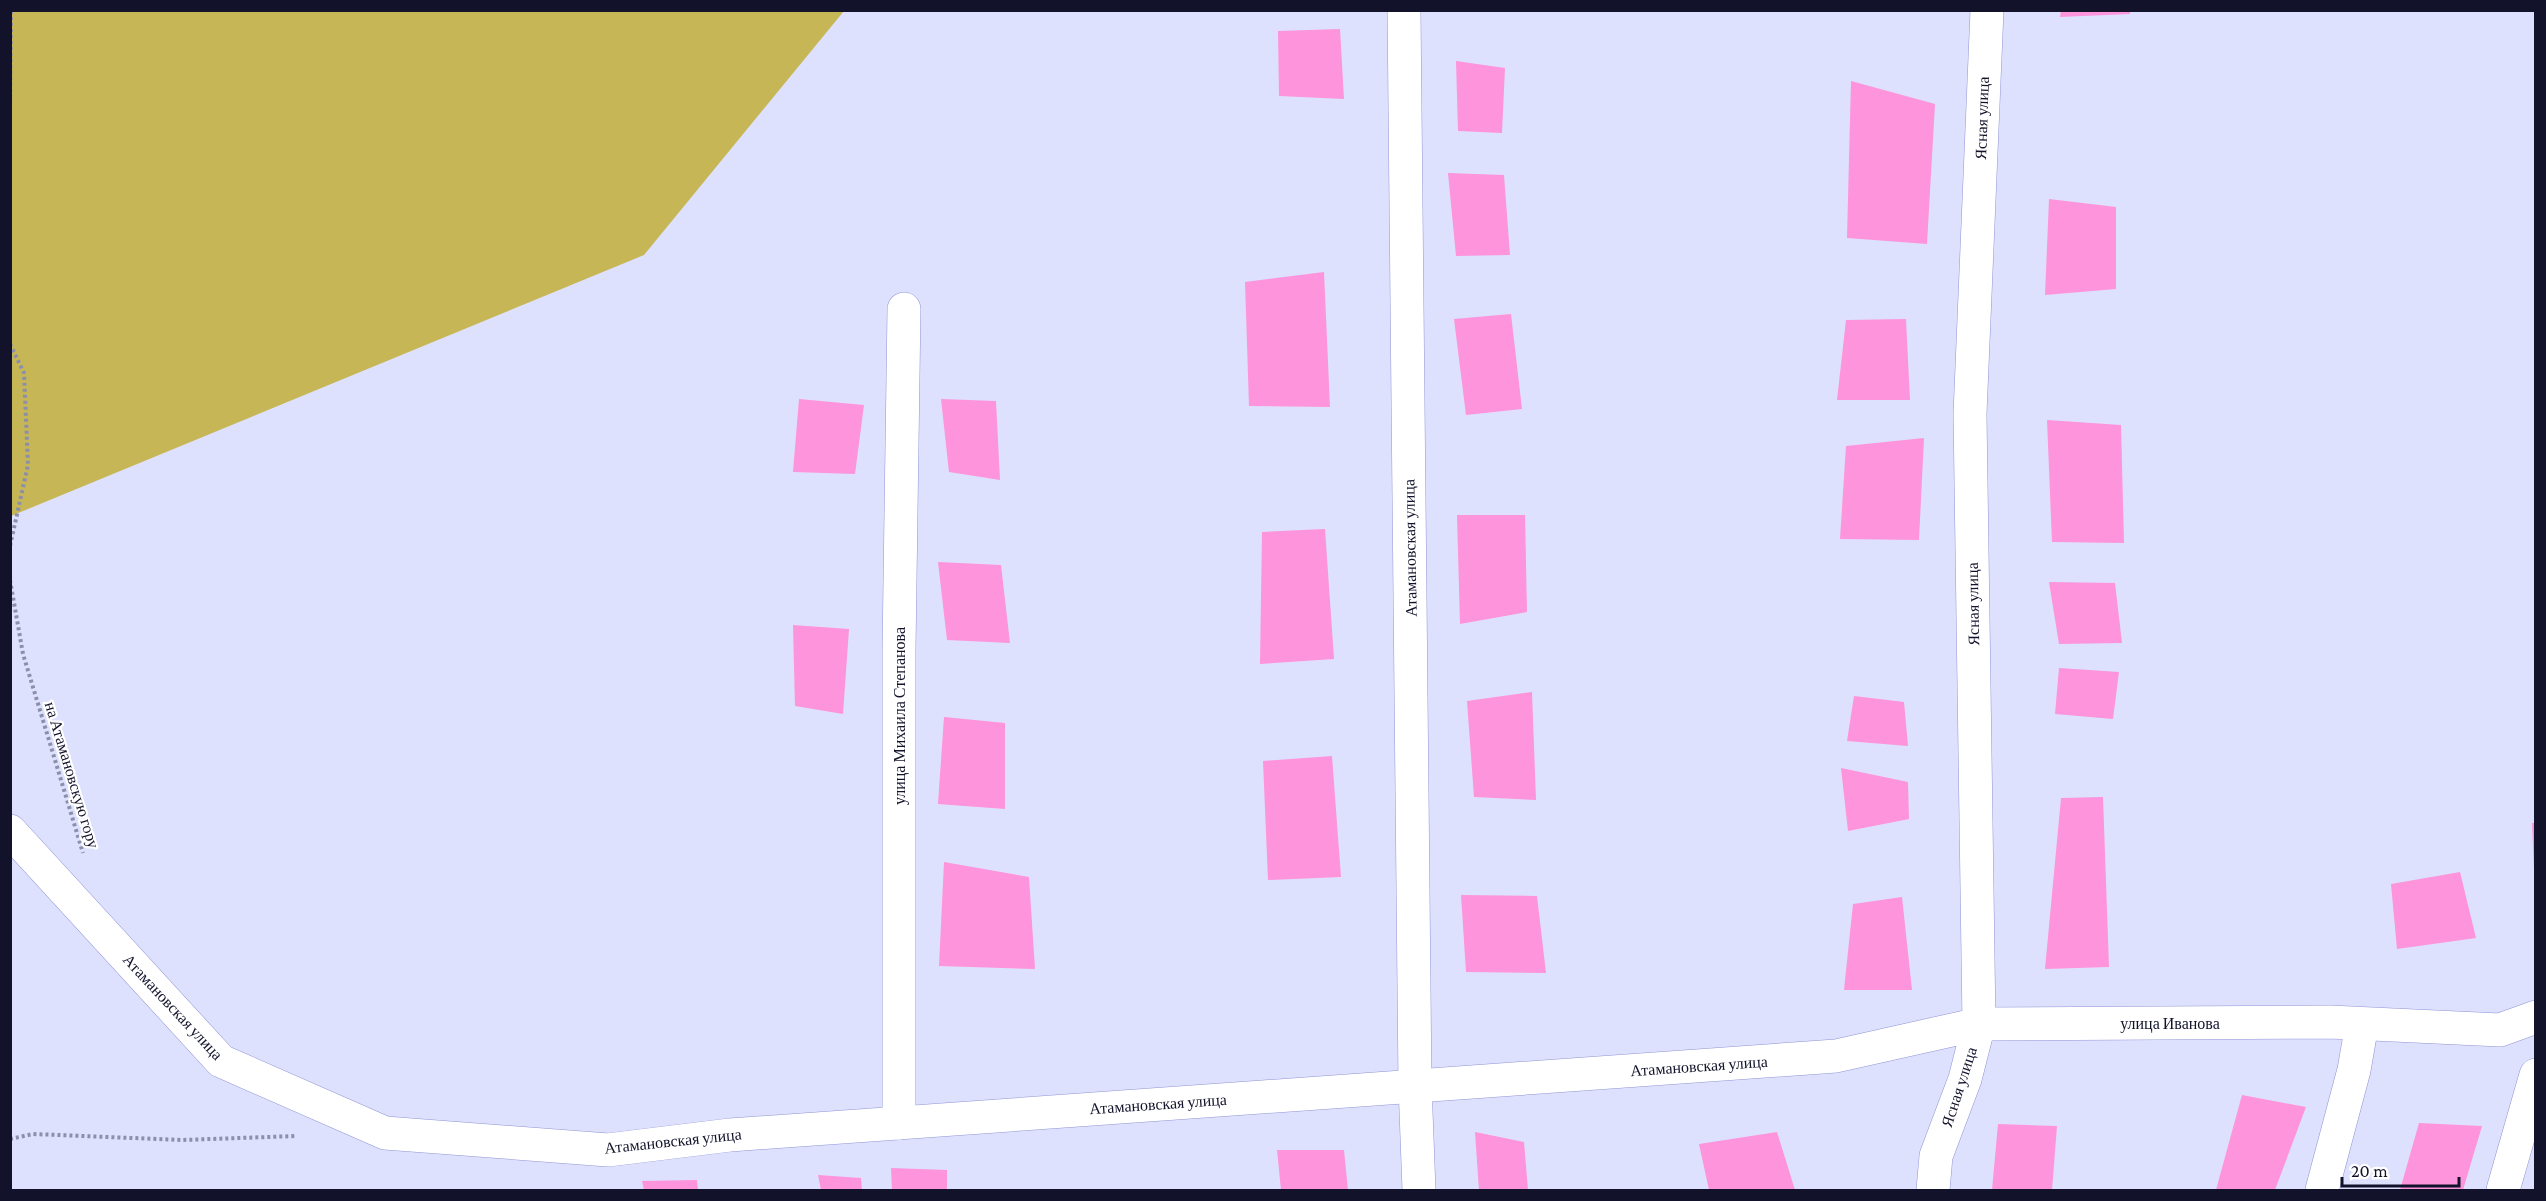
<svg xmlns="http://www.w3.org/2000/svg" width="2546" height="1201" viewBox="0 0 2546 1201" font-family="'Crimson Pro',serif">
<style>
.green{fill:#c6b656}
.building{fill:#fd94dc}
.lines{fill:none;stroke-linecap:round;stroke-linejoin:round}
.minor-casing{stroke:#9095d5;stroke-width:34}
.path{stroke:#8c8fa9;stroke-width:4;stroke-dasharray:3 3;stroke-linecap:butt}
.minor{stroke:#fff;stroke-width:33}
.labels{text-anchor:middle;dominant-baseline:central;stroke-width:4.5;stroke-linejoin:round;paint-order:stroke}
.street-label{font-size:16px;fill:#12132b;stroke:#fff}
</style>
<rect width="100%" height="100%" fill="#dee1fd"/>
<polygon class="green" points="11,10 844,10 844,11 644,255 11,516"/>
<g class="building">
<polygon points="2061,10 2130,10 2130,14 2060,17"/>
<polygon points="1340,29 1344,99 1279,96 1278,31"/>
<polygon points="1456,61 1505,68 1502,133 1458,131"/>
<polygon points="1851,81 1935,104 1927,244 1847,238"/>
<polygon points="1448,173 1504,175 1510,255 1456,256"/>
<polygon points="2049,199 2116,207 2116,289 2045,295"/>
<polygon points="1324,272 1330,407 1249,406 1245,282"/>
<polygon points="1511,314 1522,409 1466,415 1454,319"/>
<polygon points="1906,319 1910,400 1837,400 1846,320"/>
<polygon points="799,399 864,405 855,474 793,472"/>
<polygon points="941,399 996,401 1000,480 949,472"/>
<polygon points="2047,420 2121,425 2124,543 2052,542"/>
<polygon points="1924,438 1919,540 1840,539 1846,446"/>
<polygon points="1457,515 1525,515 1527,612 1460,624"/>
<polygon points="1325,529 1334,659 1260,664 1262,532"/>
<polygon points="938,562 1001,565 1010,643 947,640"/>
<polygon points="2049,582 2115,583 2122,643 2059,644"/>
<polygon points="793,625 849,629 843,714 795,706"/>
<polygon points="2059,668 2119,672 2113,719 2055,714"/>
<polygon points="1532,692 1536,800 1474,797 1467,701"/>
<polygon points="1854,696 1904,702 1908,746 1847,741"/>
<polygon points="944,717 1005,723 1005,809 938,804"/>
<polygon points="1332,756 1341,877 1268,880 1263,761"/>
<polygon points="1841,768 1908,782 1909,819 1848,831"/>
<polygon points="2103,797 2109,967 2045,969 2061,798"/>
<polygon points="2532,823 2536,823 2536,870 2534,870"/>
<polygon points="944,862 1029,877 1035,969 939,966"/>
<polygon points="2460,872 2476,938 2397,949 2391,884"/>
<polygon points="1461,895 1537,896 1546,973 1466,972"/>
<polygon points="1902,897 1912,990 1844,990 1853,904"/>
<polygon points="2242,1095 2306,1107 2275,1190 2216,1190"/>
<polygon points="2419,1123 2482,1126 2463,1190 2400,1190"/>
<polygon points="1998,1124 2057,1126 2052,1190 1992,1190"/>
<polygon points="1475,1132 1524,1142 1528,1190 1479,1190"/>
<polygon points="1777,1132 1795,1190 1709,1190 1699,1144"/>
<polygon points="1277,1150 1344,1150 1348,1190 1281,1190"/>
<polygon points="891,1168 947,1170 947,1190 892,1190"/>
<polygon points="818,1175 861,1178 862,1190 821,1190"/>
<polygon points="697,1180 698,1190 644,1190 642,1181"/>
</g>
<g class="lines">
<g class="minor-casing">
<g id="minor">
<polyline points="1404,10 1415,1085 1419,1190"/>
<polyline points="10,831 221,1061 385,1133 608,1150 730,1135 1836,1056 1979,1024 2330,1022 2500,1030 2536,1017"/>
<polyline points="899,1123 899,649 904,309"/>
<polyline points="1933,1190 1936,1156 1965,1079 1979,1024 1970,414 1987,10"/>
<polyline points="2322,1190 2354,1070 2362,1024"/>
<polyline points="2503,1190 2536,1075"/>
</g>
</g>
<g class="path">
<polyline points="10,110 11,10"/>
<polyline points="10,344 24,373 28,465 10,546"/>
<polyline points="10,580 23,654 83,853"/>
<polyline points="10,1139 33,1134 182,1140 297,1136"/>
</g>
<use href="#minor" class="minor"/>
</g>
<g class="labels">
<g class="street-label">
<text transform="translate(1982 118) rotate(-88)">Ясная улица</text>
<text transform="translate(1410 548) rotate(-91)">Атамановская улица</text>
<text transform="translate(1973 604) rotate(-91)">Ясная улица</text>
<text transform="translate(899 716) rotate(-90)">улица Михаила Степанова</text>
<text transform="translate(72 775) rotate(73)">на Атамановскую гору</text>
<text transform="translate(173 1007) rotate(47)">Атамановская улица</text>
<text x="2170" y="1023">улица Иванова</text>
<text transform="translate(1699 1066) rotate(-4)">Атамановская улица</text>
<text transform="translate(1959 1087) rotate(-72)">Ясная улица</text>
<text transform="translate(1158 1104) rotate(-4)">Атамановская улица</text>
<text transform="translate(673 1141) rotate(-6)">Атамановская улица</text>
</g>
</g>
<rect width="2546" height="1201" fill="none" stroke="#12132b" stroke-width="24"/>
<path d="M2342 1177v9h117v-9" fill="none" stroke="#12132b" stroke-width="3"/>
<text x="2351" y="1177" font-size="18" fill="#12132b" stroke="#ffffff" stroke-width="4.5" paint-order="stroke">20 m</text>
</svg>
